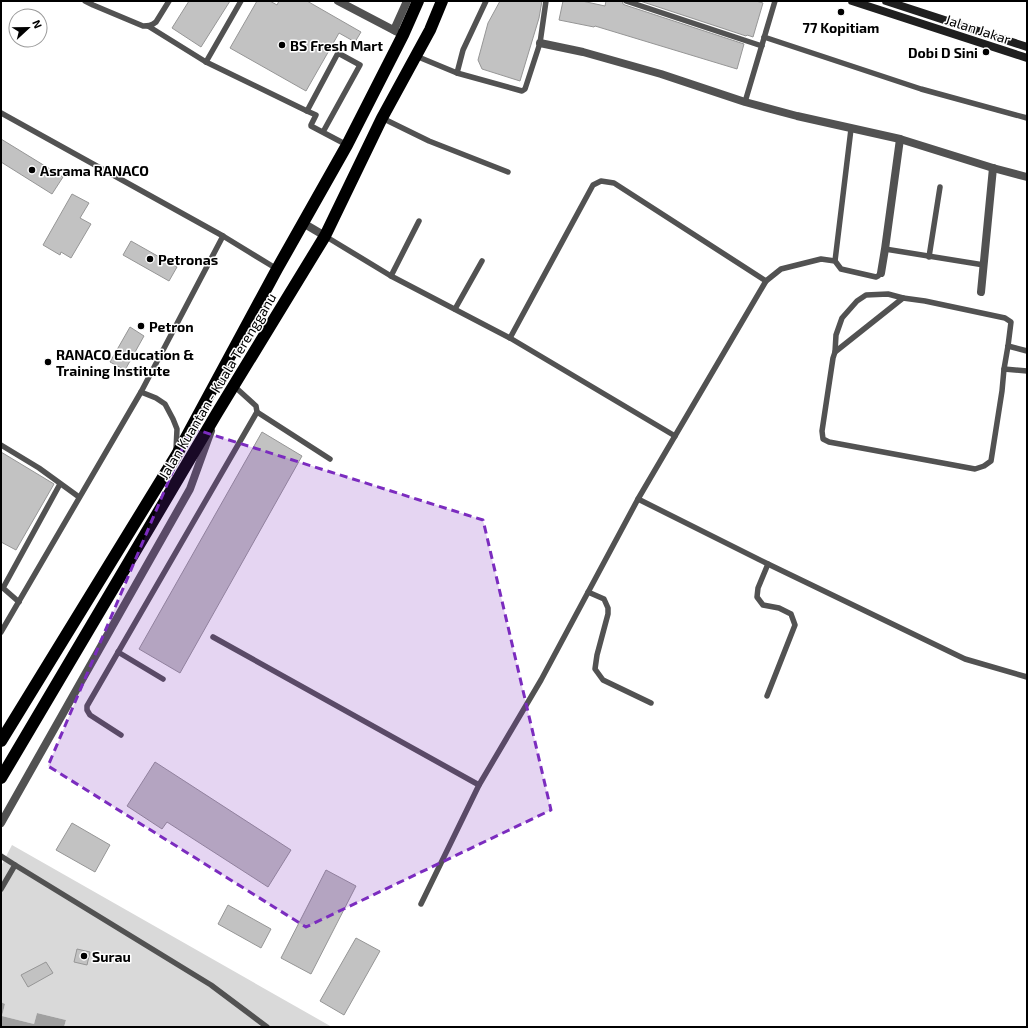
<svg xmlns="http://www.w3.org/2000/svg" width="1028" height="1028" viewBox="0 0 1028 1028" font-family="'Exo 2',sans-serif">
<style>
.green{fill:#d9d9d9}
.water{fill:#a0a0a0}
.building{fill:#c2c2c2;stroke:#969696}
.lines{fill:none;stroke-linecap:round;stroke-linejoin:round}
.lane{stroke:#525252;stroke-width:5.5}
.street{stroke:#525252;stroke-width:8}
.secondary{stroke:#1f1f1f;stroke-width:8}
.highway{stroke:#000;stroke-width:12}
.marked{fill:#7b2cbf;fill-opacity:0.2;stroke:#7b2cbf;stroke-width:3;stroke-dasharray:8 5;stroke-linejoin:round}
.poi-dot{fill:#000;stroke:#fff;stroke-width:1.5}
.labels{text-anchor:middle;dominant-baseline:central;stroke-width:3;stroke-linejoin:round;paint-order:stroke}
.poi-label{font-size:14px;font-weight:bold;fill:#000;stroke:#fff;text-anchor:start}
.street-label{font-size:14px;fill:#000;stroke:#fff}
</style>
<rect width="100%" height="100%" fill="#fff"/>
<polygon class="green" points="12,845 332,1027 64,1027 66,1020 37,1013 34,1024 2,1016 5,1004 1,1002 1,866"/>
<polygon class="water" points="1,1002 5,1004 2,1016 34,1024 37,1013 66,1020 64,1027 1,1027"/>
<g class="building">
<polygon points="189,1 230,1 201,47 172,28"/>
<polygon points="257,1 270,1 277,5 279,1 307,1 361,32 355,42 339,33 306,91 230,48"/>
<polygon points="500,1 542,1 539,18 520,81 482,69 478,60 488,23"/>
<polygon points="563,1 582,1 605,6 606,1 622,1 623,4 625,5 744,44 737,69 595,26 594,27 559,20"/>
<polygon points="640,1 756,1 763,3 753,37 747,35 746,36"/>
<polygon points="1,139 63,177 52,194 1,162"/>
<polygon points="72,194 89,203 80,218 91,224 71,258 61,252 60,255 43,245"/>
<polygon points="131,241 177,267 169,281 123,255"/>
<polygon points="130,327 144,336 125,370 110,362"/>
<polygon points="262,432 302,456 180,673 139,649"/>
<polygon points="1,452 54,484 16,550 1,542"/>
<polygon points="155,762 291,850 268,887 167,822 162,829 127,806"/>
<polygon points="72,823 110,845 95,872 56,850"/>
<polygon points="326,870 356,886 311,974 281,958"/>
<polygon points="228,905 271,929 261,948 218,924"/>
<polygon points="356,938 380,951 344,1015 320,1001"/>
<polygon points="77,949 90,952 87,965 74,962"/>
<polygon points="46,962 53,973 28,987 21,975"/>
</g>
<g class="lines">
<g class="lane">
<path d="M85,1L93,5L143,26C148,26 151,26 156,22L169,1"/>
<polyline points="626,1 762,46"/>
<polyline points="148,26 206,62 307,111"/>
<polyline points="764,37 921,89 1027,118"/>
<polyline points="416,56 457,73 522,91 525,89 540,43 546,1"/>
<polyline points="206,62 241,1"/>
<polyline points="457,73 463,50 486,1"/>
<polyline points="745,102 775,1"/>
<polyline points="1,113 223,236 277,269"/>
<polyline points="382,118 429,141 508,172"/>
<polyline points="323,132 360,65 338,53 307,111 316,115 311,125 311,126 347,145"/>
<polyline points="325,236 391,276 510,338 675,436"/>
<polyline points="885,249 984,265"/>
<polyline points="929,257 940,187"/>
<polyline points="835,261 851,129"/>
<polyline points="391,276 419,221"/>
<polygon points="903,298 925,301 1005,318 1011,322 1008,346 1004,369 1002,391 991,461 984,466 975,469 829,442 823,439 822,431 833,358 835,352"/>
<polyline points="455,309 482,261"/>
<polyline points="510,338 593,185 601,181 614,183 766,281"/>
<polyline points="1008,346 1027,351"/>
<polyline points="835,352 836,335 842,318 857,301 866,295 888,294 903,298"/>
<polyline points="1004,369 1027,371"/>
<polyline points="141,392 156,398 165,404 173,419 177,429 176,450"/>
<polyline points="257,412 330,459"/>
<polyline points="1,445 39,468 79,497"/>
<polyline points="638,499 768,564 965,659 1027,677"/>
<polyline points="588,592 604,599 608,608 608,614 597,655 595,669 603,680 651,703"/>
<polyline points="19,602 3,588 60,484"/>
<polyline points="1,632 141,392 223,236"/>
<polyline points="213,637 479,785"/>
<polyline points="118,652 163,679"/>
<polyline points="767,696 795,625 791,614 779,608 763,605 757,597 758,588 768,564"/>
<polyline points="121,735 90,715 87,710 87,706 257,412 256,406 234,386"/>
<polyline points="1,856 15,865 1,889"/>
<polyline points="15,865 211,985 267,1027"/>
<polyline points="421,904 479,785 541,680 638,499 766,281 781,269 821,259 835,261 841,269 876,277 878,276 881,273"/>
</g>
<g class="street">
<polyline points="338,1 403,35"/>
<polyline points="394,30 407,1"/>
<polyline points="540,43 583,52 661,74 745,102 797,116 900,139 993,168 1027,177"/>
<polyline points="303,223 325,236"/>
<polyline points="881,273 885,249 900,139"/>
<polyline points="981,292 993,168"/>
<polyline points="1,823 190,489 211,431"/>
</g>
<g class="secondary">
<polyline points="852,1 1027,58"/>
<polyline points="886,1 1027,47"/>
</g>
<g class="highway">
<polyline points="1,741 176,456 277,269 347,145 403,35 418,1"/>
<polyline points="1,778 217,413 325,236 382,118 430,30 442,1"/>
</g>
</g>
<path class="marked" d="M191,428L483,520L551,810L306,927L48,766Z"/>
<g class="poi-dot">
<circle cx="841" cy="12" r="4"/>
<circle cx="282" cy="45" r="4"/>
<circle cx="986" cy="52" r="4"/>
<circle cx="32" cy="170" r="4"/>
<circle cx="150" cy="259" r="4"/>
<circle cx="141" cy="326" r="4"/>
<circle cx="48" cy="362" r="4"/>
<circle cx="84" cy="956" r="4"/>
</g>
<g class="labels">
<g class="poi-label">
<text x="841" y="27" text-anchor="middle">77 Kopitiam</text>
<text x="290" y="45">BS Fresh Mart</text>
<text x="978" y="52" text-anchor="end">Dobi D Sini</text>
<text x="40" y="170">Asrama RANACO</text>
<text x="158" y="259">Petronas</text>
<text x="149" y="326">Petron</text>
<text x="56" y="354">RANACO Education &amp;<tspan x="56" dy="16">Training Institute</tspan></text>
<text x="92" y="956">Surau</text>
</g>
<g class="street-label">
<text transform="translate(978 29) rotate(18)">Jalan Jakar</text>
<text transform="translate(217 386) rotate(-59)">Jalan Kuantan - Kuala Terengganu</text>
</g>
</g>
<rect width="1028" height="1028" fill="none" stroke="#000000" stroke-width="4"/>
<g transform="translate(28 28) rotate(68)"><circle r="19" fill="#ffffff" stroke="#999999"/>
<path d="M0-3L7 15L0 10L-7 15Z" fill="#000000"/>
<text y="-6" font-size="11" font-weight="bold" text-anchor="middle" fill="#000000">N</text>
</g>
</svg>
